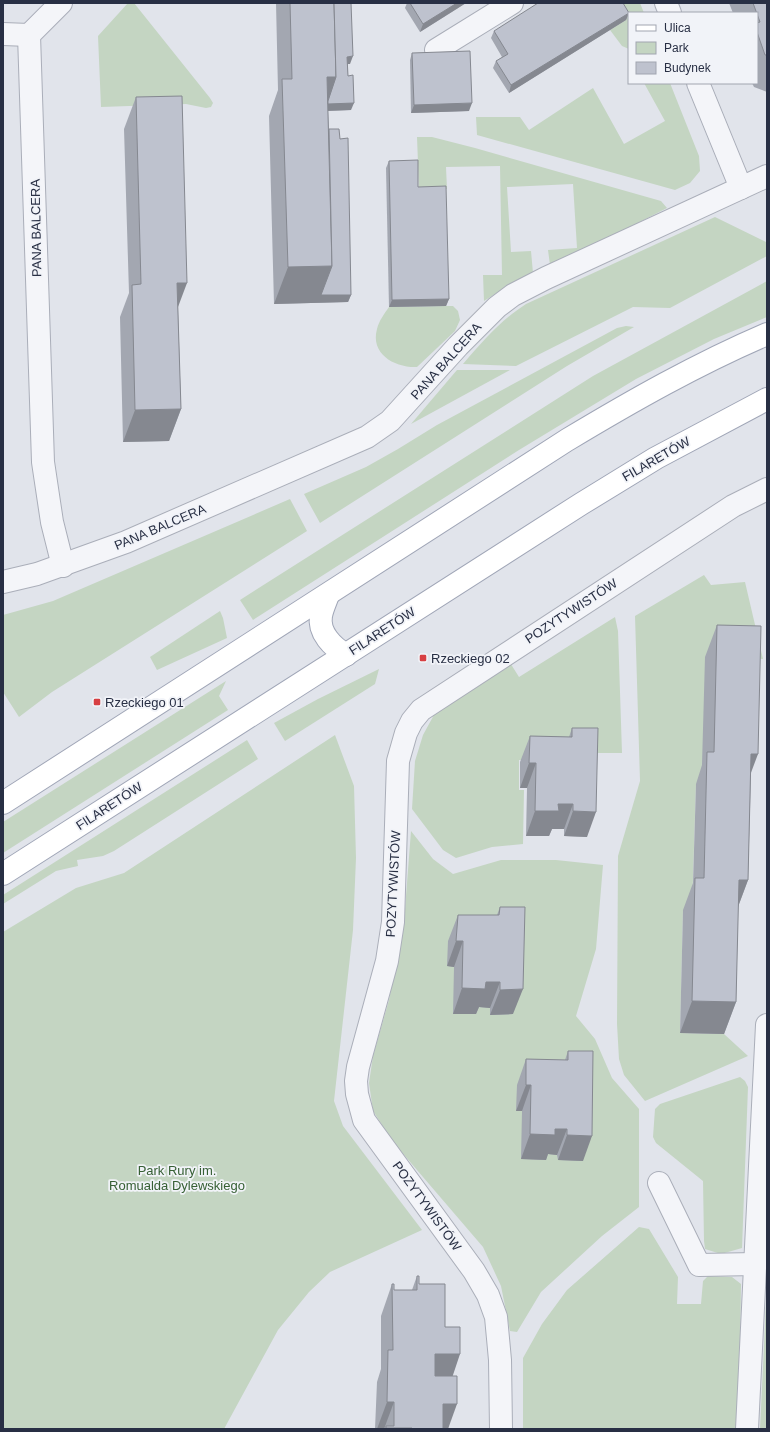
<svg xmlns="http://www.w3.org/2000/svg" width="770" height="1432" viewBox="0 0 770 1432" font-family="Arial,sans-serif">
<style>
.green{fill:#c4d5c2}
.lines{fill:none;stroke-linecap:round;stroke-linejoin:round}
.minor-casing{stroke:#aaaeb9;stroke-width:24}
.major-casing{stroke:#a0a6b7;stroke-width:24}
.minor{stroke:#f4f5f9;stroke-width:22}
.major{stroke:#fff;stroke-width:22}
.wall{fill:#a3a7b1}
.shaded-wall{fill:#858890}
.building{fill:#bec2ce;stroke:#858890}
.poi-dot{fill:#d73f42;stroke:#f1f3f8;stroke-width:1.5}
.labels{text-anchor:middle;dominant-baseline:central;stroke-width:3.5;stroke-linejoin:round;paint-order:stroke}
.street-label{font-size:13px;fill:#282f44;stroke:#f1f3f8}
.poi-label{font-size:13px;fill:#282f44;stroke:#f1f3f8;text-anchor:start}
.park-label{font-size:13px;fill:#376035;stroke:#f1f3f8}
</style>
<rect width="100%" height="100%" fill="#e1e4eb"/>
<g class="green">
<polygon points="128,3 134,3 210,98 213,103 211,107 206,108 186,104 101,107 98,36"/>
<polygon points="616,3 640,3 644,13 629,13 629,49 622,46 610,30 626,20"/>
<polygon points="644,83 670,83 699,156 700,171 690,183 675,190 477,135 476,117 520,117 529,130 593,88 624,144 665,121"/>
<polygon points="417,137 432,137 475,148 661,201 667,208 583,251 550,265 548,250 577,248 573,184 507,187 511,252 531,251 533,273 517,280 484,301 483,275 502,275 500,166 446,167 447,189 419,189"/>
<path d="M715,217L766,242L767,256L670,308L633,307L516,366L463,364C483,341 501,320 526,304Z"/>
<polygon points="767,281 767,317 714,339 636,379 519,450 253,620 240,600 593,376"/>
<path d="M446,306H453L458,311L460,320L455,331L417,367C395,368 370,354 377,329C379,321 384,314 389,307Z"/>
<polygon points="626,326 634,327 567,366 320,523 304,494 366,467 398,449 437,425 617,328"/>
<polygon points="457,370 510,370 411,424"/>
<polygon points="290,499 307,531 52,692 19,717 3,692 3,615 53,601"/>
<polygon points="704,575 711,585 745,582 763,659 749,658 702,784 696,784 692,910 683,910 680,1033 724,1034 748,1056 645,1101 624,1075 619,1059 617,1024 618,856 640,781 635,616"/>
<polygon points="220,611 223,618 227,638 157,670 150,657"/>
<polygon points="615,617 618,631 622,753 561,753 561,760 519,760 519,790 524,790 523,844 492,847 456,858 443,850 412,809 415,761 423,735 435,713 507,658 519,677"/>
<polygon points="379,669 375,684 285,741 274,723 318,699"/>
<polygon points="226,681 219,696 228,710 3,853 3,822"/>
<polygon points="335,735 354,786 356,858 353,930 334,1101 343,1126 422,1230 330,1272 309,1292 278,1330 224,1429 3,1429 3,932 76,888 124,873"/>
<polygon points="247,740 258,759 114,851 103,856 77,860 78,866 56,871 3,904 3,895"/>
<polygon points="411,831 433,859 453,874 501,860 556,860 603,865 596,949 576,1016 595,1039 612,1078 639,1109 639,1207 602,1236 541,1292 517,1332 510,1331 501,1286 483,1247 393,1142 373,1111 369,1083 373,1056 389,1000 404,922"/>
<polygon points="740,1077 745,1081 748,1087 742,1248 721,1254 705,1249 704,1241 703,1181 656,1143 653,1137 655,1109 660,1104"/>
<polygon points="639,1227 649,1229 678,1277 677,1304 701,1304 703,1281 708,1276 732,1277 741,1284 739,1429 523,1429 523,1358 542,1324 567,1290"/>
<polygon points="767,1282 767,1429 760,1429"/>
</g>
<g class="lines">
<g class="minor-casing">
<g id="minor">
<polyline points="61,3 29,35 43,462 52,522 63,566"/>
<polyline points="666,3 670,13"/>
<polyline points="3,34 29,35"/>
<polyline points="436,50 512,3"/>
<polyline points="698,83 741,188"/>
<polyline points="3,582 37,574 126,542 367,437 390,421 458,346 497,307 513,295 546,278 767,176"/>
<polyline points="659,1183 699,1265 756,1264"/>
<polyline points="501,1429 500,1360 496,1317 488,1295 474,1271 364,1120 357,1094 356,1081 358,1067 387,961 393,922 398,761 406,733 412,721 421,710 733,506 767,489"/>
<polyline points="747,1429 767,1025"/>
</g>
</g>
<g class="major-casing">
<g id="major">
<path d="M328,595C326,601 322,609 321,616C318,633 333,647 346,655"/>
<path d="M3,803L567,440C632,401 697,364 767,334"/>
<polyline points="3,874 581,504 656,458 767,399"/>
</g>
</g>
<use href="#minor" class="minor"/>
<use href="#major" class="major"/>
</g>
<g class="wall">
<polygon points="276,3 351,3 350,64 348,64 348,76 351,110 328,111 329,129 340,139 351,295 348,302 274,304 269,116 278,90"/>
<polygon points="407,3 466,3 420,32 405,8"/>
<polygon points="729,3 767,3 767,92 754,87 752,83 757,83 757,13 733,13"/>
<polygon points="629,13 626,20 509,93 493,68 496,61 502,57 491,38 494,31"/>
<polygon points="412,53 469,111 411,113 410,60"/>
<polygon points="136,97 178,307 181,409 169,441 123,442 120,317 129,293 124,129"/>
<polygon points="389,161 418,187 449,299 446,306 389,307 386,168"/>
<polygon points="717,625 751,773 748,880 738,907 736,1002 724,1034 680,1033 683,910 693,883 696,784 702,765 705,657"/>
<polygon points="572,728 587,837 564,836 564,829 552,829 549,836 526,836 527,788 520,788 520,762 530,736 569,737"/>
<polygon points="500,907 513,1014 490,1015 490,1008 479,1007 476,1014 453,1014 454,967 447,966 448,941 458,915 497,915"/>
<polygon points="568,1051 583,1161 558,1160 557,1155 548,1154 546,1160 521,1159 522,1111 516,1111 517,1085 526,1059 565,1060"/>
<polygon points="417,1276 419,1284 445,1327 452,1376 448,1429 375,1429 377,1382 381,1369 381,1316 392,1284 394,1290 412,1290"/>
</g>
<g class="shaded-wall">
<polygon points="457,3 466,3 420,32 423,24"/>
<polygon points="629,13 626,20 509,93 511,85"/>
<polygon points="353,56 350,64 345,64 347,57"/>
<polygon points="327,77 336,77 354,103 351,110 324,111"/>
<polygon points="472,103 469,111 411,113 414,105"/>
<polygon points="332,266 351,295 348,302 274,304 288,267"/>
<polygon points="177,283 187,283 175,315"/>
<polygon points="449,299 446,306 389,307 392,300"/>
<polygon points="181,409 169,441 123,442 135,410"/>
<polygon points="751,754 758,754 746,786"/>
<polygon points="529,763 536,763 527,788 520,788"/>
<polygon points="558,804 573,804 564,829 552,829 549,836 526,836 535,811"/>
<polygon points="573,811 596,812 587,837 564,836"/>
<polygon points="739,880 748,880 736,912"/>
<polygon points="456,941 463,941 454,967 447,966"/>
<polygon points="486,982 500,982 490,1008 479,1007 476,1014 453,1014 462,988"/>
<polygon points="523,989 513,1014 490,1015 500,990"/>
<polygon points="692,1001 736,1002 724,1034 680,1033"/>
<polygon points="526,1085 531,1085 522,1111 516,1111"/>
<polygon points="555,1129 567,1129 557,1155 548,1154 546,1160 521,1159 530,1134"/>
<polygon points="567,1135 592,1136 583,1161 558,1160"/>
<polygon points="435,1354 460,1354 449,1387 423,1386"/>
<polygon points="387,1402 394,1402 384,1429 377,1429"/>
<polygon points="443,1404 457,1404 448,1429 434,1429"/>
<rect x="386" y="1428" width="26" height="1"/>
</g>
<g class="building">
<polygon points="290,3 334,3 336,77 327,77 332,266 288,267 282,79 292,79"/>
<polygon points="334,3 351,3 353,56 347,57 348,76 353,75 354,103 328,104 328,101 336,77"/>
<polygon points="410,3 457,3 423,24"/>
<polygon points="538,3 623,3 629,13 511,85 496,61 508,54 494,31"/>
<polygon points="753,3 767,3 767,55 765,55 757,32 757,23 760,22"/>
<polygon points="470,51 472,103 414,105 412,53"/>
<polygon points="182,96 187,283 177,283 181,409 135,410 132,285 141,284 136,97"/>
<polygon points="329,129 339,129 340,139 348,138 351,295 321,295 332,266"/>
<polygon points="418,160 418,187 446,186 449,299 392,300 389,161"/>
<polygon points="717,625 761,626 758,754 751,754 748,880 739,880 736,1002 692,1001 695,878 704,878 707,752 714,752"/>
<polygon points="572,728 598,728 596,812 573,811 573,804 558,804 559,811 535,811 536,763 529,763 530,736 572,737"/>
<polygon points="500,907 525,907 523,989 500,990 500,982 486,982 485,989 462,988 463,941 456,941 458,915 499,915"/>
<polygon points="568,1051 593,1051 592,1136 567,1135 567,1129 555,1129 555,1135 530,1134 531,1085 526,1085 526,1059 568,1060"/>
<polygon points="417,1276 419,1276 419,1284 445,1284 445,1327 460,1327 460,1354 435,1354 435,1376 457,1376 457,1404 443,1404 443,1428 446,1428 446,1429 412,1429 412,1428 386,1428 386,1426 394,1426 394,1402 387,1402 388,1350 393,1350 392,1284 394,1284 394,1290 417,1290"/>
</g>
<g class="poi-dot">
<rect x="419" y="654" width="8" height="8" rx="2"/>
<rect x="93" y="698" width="8" height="8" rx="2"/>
</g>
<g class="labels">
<g class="street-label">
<text transform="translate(36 228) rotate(-91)">PANA BALCERA</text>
<text transform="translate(446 361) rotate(-48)">PANA BALCERA</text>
<text transform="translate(656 459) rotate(-30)">FILARETÓW</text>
<text transform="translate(160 527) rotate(-23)">PANA BALCERA</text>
<text transform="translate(571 611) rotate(-33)">POZYTYWISTÓW</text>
<text transform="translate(382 631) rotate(-33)">FILARETÓW</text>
<text transform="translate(109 806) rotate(-33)">FILARETÓW</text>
<text transform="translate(393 884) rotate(-87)">POZYTYWISTÓW</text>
<text transform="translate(427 1206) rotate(54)">POZYTYWISTÓW</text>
</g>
<g class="poi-label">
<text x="431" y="658">Rzeckiego 02</text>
<text x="105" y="702">Rzeckiego 01</text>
</g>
<g class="park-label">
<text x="177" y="1170">Park Rury im.<tspan x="177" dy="15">Romualda Dylewskiego</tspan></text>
</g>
</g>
<rect width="770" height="1432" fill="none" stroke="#282f44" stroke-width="8"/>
<rect x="628" y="12" width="130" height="72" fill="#f1f3f8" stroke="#a1a5b0"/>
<rect x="636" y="25" width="20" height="6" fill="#ffffff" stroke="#a1a5b0"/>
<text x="664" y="32" font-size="12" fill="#282f44">Ulica</text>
<rect x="636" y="42" width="20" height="12" fill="#c4d5c2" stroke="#a1a5b0"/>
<text x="664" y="52" font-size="12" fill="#282f44">Park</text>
<rect x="636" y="62" width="20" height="12" fill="#bec2ce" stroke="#a1a5b0"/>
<text x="664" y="72" font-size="12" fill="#282f44">Budynek</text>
</svg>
